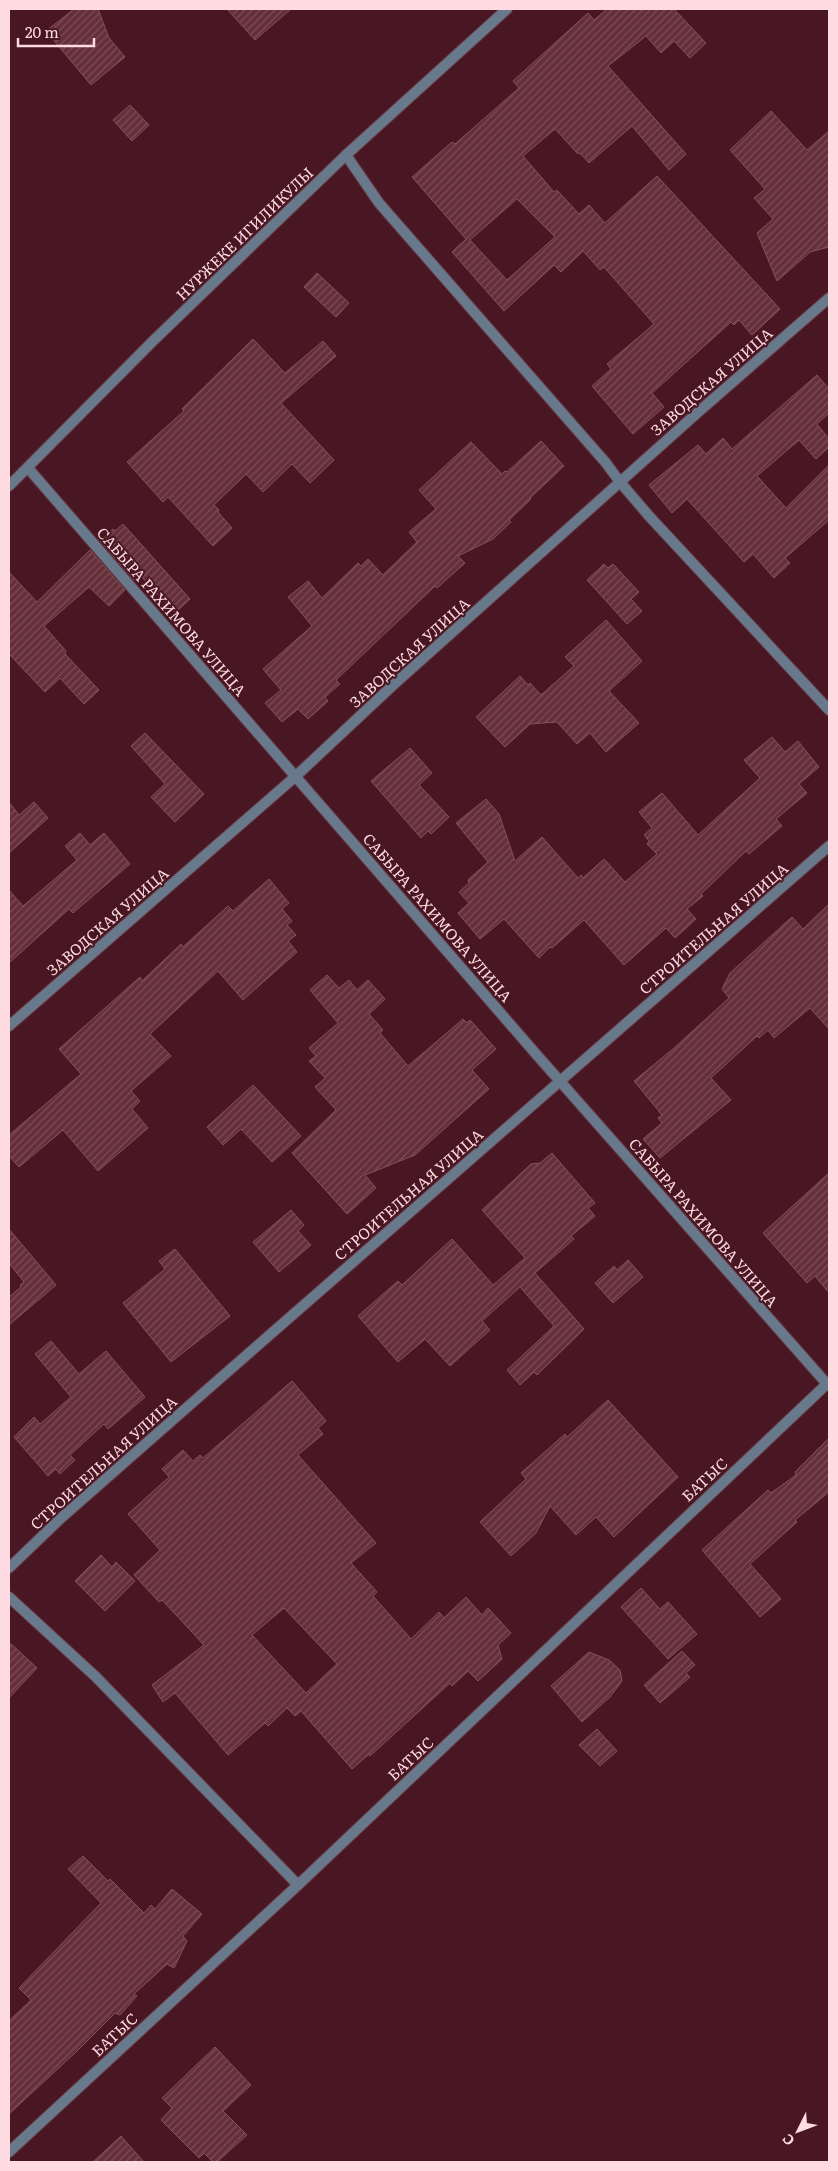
<svg xmlns="http://www.w3.org/2000/svg" width="838" height="2171" viewBox="0 0 838 2171" font-family="Literata,serif">
<style>
.building{fill:url(#building-hatch);stroke:#894f59;fill-rule:evenodd}
.lines{fill:none;stroke-linecap:round;stroke-linejoin:round}
.minor-casing{stroke:#663641;stroke-width:12}
.minor{stroke:#67798b;stroke-width:10}
.labels{text-anchor:middle;dominant-baseline:central;stroke-width:4;stroke-linejoin:round;paint-order:stroke}
.street-label{font-size:15px;fill:#fedbe0;stroke:#491623}
</style>
<defs>
<pattern id="building-hatch" width="6" height="6" patternUnits="userSpaceOnUse" patternTransform="scale(1.25)"><rect width="6" height="6" fill="#652f3a"/><path d="M-1 1l2-2M0 6l6-6M5 7l2-2" fill="none" stroke="#7c4d56"/></pattern>
</defs>
<rect width="100%" height="100%" fill="#491623"/>
<g class="building">
<polygon points="74,9 98,9 109,38 125,57 91,85 46,31"/>
<polygon points="227,9 291,9 255,40"/>
<path d="M607,9H674L706,43L690,58L674,41L661,53L646,36L608,66L686,154L669,170L632,126L589,163L581,154L577,153L555,129L523,156L554,192L557,190L579,214L589,205L605,223L657,176L780,309L752,335L739,320L734,325L731,322L652,393L664,407L633,434L592,386L611,369L607,364L654,324L604,267L600,270L583,251L561,272L554,265L504,311L452,252L466,239L412,177L452,142L455,144L519,88L513,81L588,13L594,20ZM517,199L555,237L507,280L470,240Z"/>
<polygon points="130,105 149,125 132,141 113,120"/>
<polygon points="771,111 807,150 829,131 829,247 810,252 777,281 757,233 773,219 754,198 765,189 730,150"/>
<polygon points="317,273 349,303 336,317 304,287"/>
<polygon points="253,339 285,373 323,341 336,356 281,403 334,460 310,483 292,464 263,492 246,474 214,505 219,510 218,512 232,528 213,546 168,497 163,502 127,462 184,411 182,409"/>
<polygon points="817,375 829,389 829,413 817,424 829,439 829,447 816,459 799,440 757,476 786,508 829,465 829,520 785,558 790,563 774,578 753,554 744,562 687,499 672,513 649,485 698,445 706,454 723,438 732,449"/>
<polygon points="541,441 564,466 530,498 531,499 509,520 511,522 493,539 458,556 465,563 437,588 435,586 336,680 340,684 325,697 328,701 308,719 298,709 282,722 265,703 281,690 263,669 312,626 288,597 308,581 322,598 358,563 361,566 368,559 383,575 417,542 409,532 436,509 419,490 471,442 502,474 505,471 507,472"/>
<polygon points="123,524 190,599 175,613 140,575 134,580 100,541 113,529 115,531"/>
<polygon points="90,550 125,590 109,606 89,587 44,626 66,651 65,654 99,690 84,704 60,678 45,692 9,654 9,572 37,602"/>
<polygon points="604,564 608,568 613,564 639,592 631,599 642,611 627,624 587,580"/>
<polygon points="606,620 642,661 609,691 639,723 606,752 590,733 577,744 557,722 530,724 505,747 476,717 520,676 528,685 530,683 541,695 574,666 565,657"/>
<polygon points="145,733 204,794 175,822 151,797 165,784 131,746"/>
<polygon points="772,737 785,752 798,741 819,767 799,784 807,793 776,819 782,826 749,854 746,851 701,894 703,896 687,909 696,919 675,938 666,928 624,965 584,920 552,948 550,947 539,958 504,919 480,939 458,913 469,903 459,892 469,883 468,880 488,862 456,823 486,799 499,814 515,861 542,837 578,878 581,875 583,878 604,859 625,882 657,854 647,844 649,841 644,835 652,828 639,812 662,793 698,835 760,778 744,760"/>
<polygon points="410,748 432,773 419,785 449,817 431,834 428,831 421,838 371,781"/>
<polygon points="9,802 19,815 34,802 48,818 9,853"/>
<polygon points="80,833 90,845 104,833 130,864 73,913 69,909 9,963 9,890 23,906 77,860 65,846"/>
<polygon points="269,879 289,903 282,909 292,921 287,925 296,935 288,941 297,952 243,1000 218,971 150,1034 171,1056 131,1091 140,1101 132,1109 148,1128 98,1171 63,1130 19,1167 9,1156 9,1135 81,1074 59,1049 140,977 142,981 181,944 183,947 228,906 233,911"/>
<polygon points="829,904 829,1029 810,1008 774,1038 768,1030 759,1038 757,1036 711,1078 731,1100 660,1158 643,1139 662,1123 658,1118 662,1115 634,1081 673,1049 729,998 722,989 730,973 792,917 803,929"/>
<polygon points="327,975 339,988 349,980 357,990 368,980 385,999 369,1014 383,1030 380,1033 408,1066 463,1019 467,1023 470,1020 496,1049 472,1070 489,1089 415,1155 365,1175 376,1188 347,1214 292,1153 336,1110 315,1087 325,1078 309,1061 316,1056 309,1048 338,1023 310,990"/>
<polygon points="253,1085 301,1136 272,1162 241,1129 223,1145 207,1127"/>
<polygon points="552,1153 595,1203 588,1208 595,1216 571,1236 574,1239 535,1273 584,1329 537,1375 534,1372 520,1385 507,1370 554,1326 520,1287 482,1321 490,1330 450,1366 425,1339 398,1362 358,1316 398,1281 402,1285 452,1239 493,1285 525,1258 482,1210 531,1164 540,1163"/>
<polygon points="829,1173 829,1293 815,1276 807,1283 763,1233"/>
<polygon points="291,1210 304,1225 298,1231 311,1245 279,1272 253,1242"/>
<polygon points="9,1229 56,1285 9,1325 9,1297 21,1287 20,1285 24,1282 9,1263"/>
<polygon points="175,1249 230,1316 171,1362 123,1303 165,1269 159,1261"/>
<polygon points="628,1260 643,1277 613,1303 595,1283 614,1266 617,1270"/>
<polygon points="51,1341 79,1374 106,1351 145,1397 108,1429 104,1424 70,1455 75,1460 60,1474 56,1469 48,1476 14,1437 34,1417 40,1424 71,1397 35,1354"/>
<path d="M292,1381L326,1421L318,1428L323,1434L298,1455L376,1543L351,1563L377,1592L373,1596L411,1639L439,1612L444,1618L466,1597L482,1615L488,1608L511,1633L498,1645L502,1659L478,1681L468,1671L452,1686L450,1683L370,1756L369,1754L352,1769L301,1711L295,1716L287,1708L268,1726L265,1723L228,1755L175,1693L163,1702L152,1685L204,1645L162,1600L159,1602L134,1575L160,1550L128,1514L169,1477L162,1469L183,1450L193,1461L200,1455L203,1458ZM284,1608L337,1664L306,1693L252,1635Z"/>
<polygon points="608,1400 678,1477 614,1537 596,1517 576,1535 550,1506 536,1533 511,1556 480,1522 526,1479 521,1473 565,1434 567,1437"/>
<polygon points="829,1438 829,1492 795,1520 797,1522 750,1564 781,1599 760,1617 702,1550 768,1490 771,1493 796,1475 795,1472"/>
<polygon points="101,1555 112,1567 116,1562 135,1581 105,1611 75,1581"/>
<polygon points="641,1588 660,1609 668,1602 697,1634 668,1659 621,1607"/>
<polygon points="9,1642 37,1668 9,1698"/>
<polygon points="682,1651 695,1665 686,1673 690,1677 660,1703 644,1685"/>
<polygon points="589,1652 609,1660 620,1670 622,1681 610,1697 582,1722 551,1686"/>
<polygon points="597,1729 617,1751 600,1766 579,1745"/>
<polygon points="83,1856 108,1881 110,1879 144,1913 151,1905 155,1909 172,1889 202,1914 183,1936 187,1941 174,1968 167,1964 134,1994 137,1996 120,2015 115,2013 76,2052 9,2114 9,2021 31,2000 19,1988 101,1903 68,1869"/>
<polygon points="215,2047 251,2085 223,2111 247,2135 217,2162 213,2162 204,2153 199,2158 161,2120 172,2108 162,2098"/>
<polygon points="121,2136 144,2162 93,2162"/>
</g>
<g class="lines">
<g class="minor-casing">
<g id="minor">
<polyline points="346,155 379,203 606,463 620,482 649,516 829,710"/>
<polyline points="28,468 536,1054 827,1384"/>
<polyline points="9,486 154,340 346,155 507,9"/>
<polyline points="9,1026 296,776 391,687 696,414 829,298"/>
<polyline points="9,1568 60,1519 217,1381 829,846"/>
<polyline points="9,1597 96,1677 298,1885"/>
<polyline points="9,2152 298,1885 829,1382"/>
</g>
</g>
<use href="#minor" class="minor"/>
</g>
<g class="labels">
<g class="street-label">
<text transform="translate(244 233) rotate(-44)">НУРЖЕКЕ ИГИЛИКУЛЫ</text>
<text transform="translate(711 381) rotate(-41)">ЗАВОДСКАЯ УЛИЦА</text>
<text transform="translate(172 611) rotate(49)">САБЫРА РАХИМОВА УЛИЦА</text>
<text transform="translate(409 652) rotate(-42)">ЗАВОДСКАЯ УЛИЦА</text>
<text transform="translate(438 917) rotate(49)">САБЫРА РАХИМОВА УЛИЦА</text>
<text transform="translate(107 921) rotate(-41)">ЗАВОДСКАЯ УЛИЦА</text>
<text transform="translate(713 928) rotate(-41)">СТРОИТЕЛЬНАЯ УЛИЦА</text>
<text transform="translate(408 1194) rotate(-41)">СТРОИТЕЛЬНАЯ УЛИЦА</text>
<text transform="translate(704 1222) rotate(49)">САБЫРА РАХИМОВА УЛИЦА</text>
<text transform="translate(103 1462) rotate(-42)">СТРОИТЕЛЬНАЯ УЛИЦА</text>
<text transform="translate(704 1479) rotate(-43)">БАТЫС</text>
<text transform="translate(410 1758) rotate(-43)">БАТЫС</text>
<text transform="translate(114 2034) rotate(-43)">БАТЫС</text>
</g>
</g>
<rect width="838" height="2171" fill="none" stroke="#fedbe0" stroke-width="20"/>
<g transform="translate(798 2131) rotate(228)" stroke="#491623" stroke-width="4" paint-order="stroke">
<path d="M0-4L9 19L0 12L-9 19Z" fill="#fedbe0"/>
<text y="-8" font-size="14" font-weight="bold" text-anchor="middle" fill="#fedbe0">С</text>
</g>
<path d="M18 38v8h76v-8" fill="none" stroke="#fedbe0" stroke-width="2.5"/>
<text x="25" y="38" font-size="15" fill="#fedbe0" stroke="#491623" stroke-width="4" paint-order="stroke">20 m</text>
</svg>
